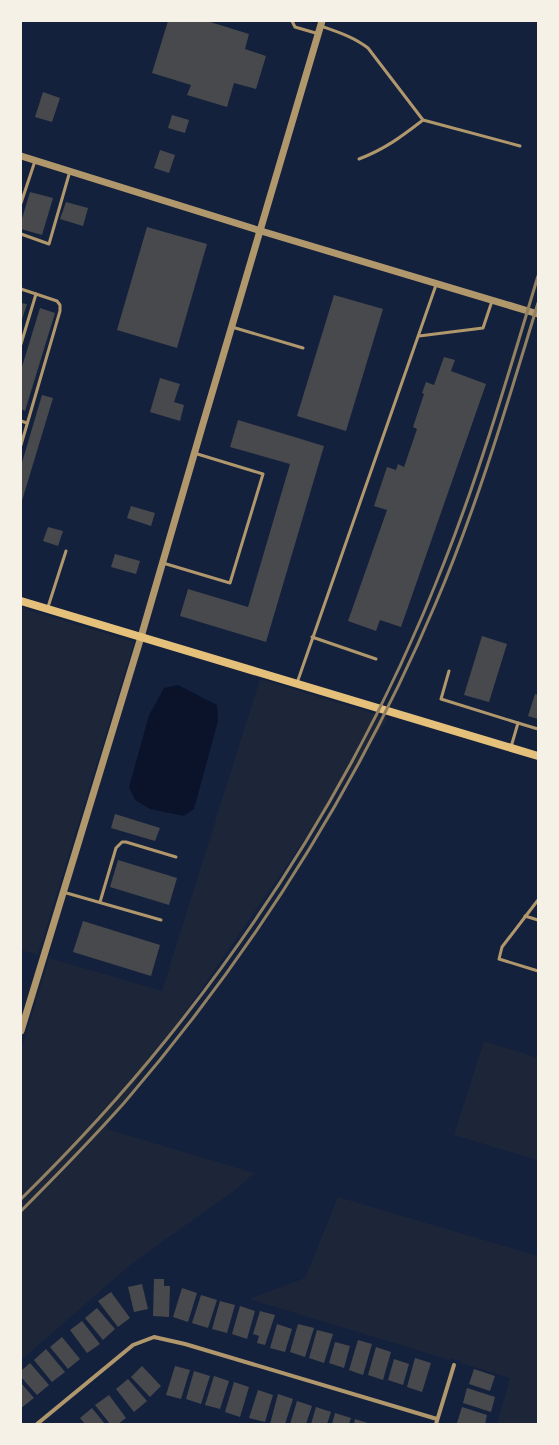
<svg xmlns="http://www.w3.org/2000/svg" width="559" height="1445" viewBox="0 0 559 1445" font-family="'Asap Condensed',sans-serif">
<style>
.green{fill:#1d2539}
.water{fill:#0b132b}
.building{fill:#48494c}
.lines{fill:none;stroke-linecap:round;stroke-linejoin:round}
.service{stroke:#b1986c;stroke-width:3}
.minor{stroke:#b1986c;stroke-width:4}
.tertiary{stroke:#b1986c;stroke-width:7}
.secondary{stroke:#e5c07b;stroke-width:8}
.rail{stroke:#918062;stroke-width:3}
</style>
<rect width="100%" height="100%" fill="#14213d"/>
<g class="green">
<polygon points="22,608 134,642 38,955 21,950 21,611"/>
<polygon points="260,679 388,718 388,719 107,1125 107,1129 110,1130 254,1173 235,1190 135,1261 21,1360 21,1051 49,958 162,991"/>
<polygon points="484,1041 538,1058 538,1160 454,1135"/>
<polygon points="338,1197 538,1256 538,1424 497,1424 510,1378 461,1363 461,1361 451,1358 450,1360 249,1299 305,1278"/>
</g>
<polygon class="water" points="178,685 217,705 218,721 194,809 184,816 150,809 135,800 129,787 149,715 164,688"/>
<g class="building">
<polygon points="168,21 207,21 249,34 245,49 266,56 256,89 234,83 227,107 187,95 191,85 152,73"/>
<polygon points="43,92 60,98 52,122 35,117"/>
<polygon points="172,115 189,120 185,133 168,128"/>
<polygon points="160,150 175,155 169,173 154,168"/>
<polygon points="30,192 53,198 42,235 21,229 21,222"/>
<polygon points="66,202 88,208 83,226 60,219"/>
<polygon points="147,227 207,244 177,348 117,330"/>
<polygon points="334,295 383,309 346,431 297,416"/>
<polygon points="21,303 27,304 21,322"/>
<polygon points="40,308 55,313 25,411 21,409 21,370"/>
<polygon points="444,357 455,360 451,371 486,384 401,627 380,620 376,631 348,621 387,510 374,506 387,467 396,470 398,464 404,467 417,429 413,427 424,394 422,393 426,382 434,385"/>
<polygon points="160,378 180,384 174,402 184,405 180,421 150,412"/>
<polygon points="42,395 53,398 21,504 21,466"/>
<polygon points="238,420 324,446 266,642 180,616 188,589 248,607 290,464 230,447"/>
<polygon points="131,506 155,513 151,526 127,518"/>
<polygon points="48,527 63,531 58,546 43,541"/>
<polygon points="115,554 140,561 136,574 111,567"/>
<polygon points="482,636 507,644 489,702 464,695"/>
<polygon points="535,694 538,695 538,719 528,716"/>
<polygon points="115,814 160,828 155,841 111,828"/>
<polygon points="118,860 177,878 169,905 110,887"/>
<polygon points="83,921 160,945 151,976 73,952"/>
<polygon points="154,1279 164,1279 164,1286 170,1286 169,1317 153,1316"/>
<polygon points="142,1284 148,1309 134,1312 128,1287"/>
<polygon points="182,1288 197,1293 188,1322 173,1317"/>
<polygon points="111,1292 130,1318 118,1327 98,1301"/>
<polygon points="201,1295 217,1300 208,1328 192,1323"/>
<polygon points="220,1301 235,1305 227,1333 212,1329"/>
<polygon points="240,1306 255,1311 247,1339 232,1334"/>
<polygon points="97,1308 115,1329 103,1340 85,1318"/>
<polygon points="260,1311 275,1315 265,1345 257,1343 259,1336 253,1334"/>
<polygon points="82,1321 100,1344 87,1353 70,1330"/>
<polygon points="277,1324 292,1329 285,1352 270,1348"/>
<polygon points="298,1324 314,1328 305,1357 290,1352"/>
<polygon points="317,1330 333,1334 324,1363 309,1358"/>
<polygon points="62,1337 80,1359 68,1369 50,1347"/>
<polygon points="358,1340 372,1344 363,1375 349,1370"/>
<polygon points="335,1342 350,1346 344,1368 329,1363"/>
<polygon points="376,1347 391,1352 383,1380 368,1375"/>
<polygon points="46,1349 65,1372 52,1382 34,1360"/>
<polygon points="415,1358 431,1363 422,1392 407,1387"/>
<polygon points="394,1359 409,1364 403,1385 388,1380"/>
<polygon points="30,1363 49,1385 37,1395 21,1377 21,1371"/>
<polygon points="142,1366 161,1386 150,1397 131,1377"/>
<polygon points="175,1366 190,1370 181,1399 166,1395"/>
<polygon points="474,1369 495,1376 490,1391 469,1384"/>
<polygon points="194,1371 210,1376 201,1404 186,1399"/>
<polygon points="214,1376 229,1381 220,1409 205,1405"/>
<polygon points="128,1379 147,1401 134,1412 116,1389"/>
<polygon points="234,1382 249,1387 240,1417 225,1412"/>
<polygon points="21,1383 34,1398 21,1408"/>
<polygon points="467,1388 495,1397 491,1412 463,1403"/>
<polygon points="258,1390 273,1395 265,1422 249,1418"/>
<polygon points="278,1394 293,1399 285,1424 270,1424"/>
<polygon points="109,1395 126,1418 118,1424 110,1424 95,1405"/>
<polygon points="297,1401 312,1406 306,1424 290,1424"/>
<polygon points="316,1407 331,1412 327,1424 311,1424"/>
<polygon points="462,1407 487,1415 485,1424 461,1424 457,1423"/>
<polygon points="92,1408 105,1424 85,1424 80,1418"/>
<polygon points="335,1413 351,1418 349,1424 332,1424"/>
<polygon points="355,1419 371,1424 354,1424"/>
</g>
<g class="lines">
<g class="service">
<polyline points="292,21 295,27 319,34"/>
<path d="M321,26C338,32 354,37 368,48L423,120L520,146"/>
<path d="M359,159C385,149 401,137 423,120"/>
<polyline points="21,203 35,161"/>
<polyline points="21,234 49,244 70,171"/>
<polyline points="21,289 57,301 60,305 60,311 21,445"/>
<polyline points="232,327 303,348"/>
<polyline points="419,336 483,328 492,301"/>
<polyline points="21,344 36,294"/>
<polyline points="21,421 27,423"/>
<polyline points="163,563 230,583 263,474 194,453"/>
<polyline points="48,607 66,551"/>
<polyline points="312,637 376,659"/>
<polyline points="449,671 441,699 518,723 511,747"/>
<polyline points="297,683 436,285"/>
<polyline points="518,723 538,729"/>
<polyline points="63,892 161,920"/>
<polyline points="538,900 502,947 499,959 538,971"/>
<polyline points="100,902 116,848 122,842 126,842 176,857"/>
<polyline points="525,916 538,920"/>
</g>
<g class="minor">
<polyline points="37,1424 133,1345 154,1337 185,1344 437,1419"/>
<polyline points="436,1424 454,1365"/>
</g>
<g class="tertiary">
<polyline points="21,156 261,231 538,314"/>
<polyline points="21,1031 141,637 202,427 322,21"/>
</g>
<polyline class="secondary" points="21,601 538,756"/>
<g class="rail">
<path d="M21,1199C72,1149 121,1096 166,1040C282,896 377,735 444,563C481,469 509,372 538,276"/>
<path d="M21,1211C56,1176 91,1140 124,1103C252,954 358,786 435,605C477,507 507,405 538,303"/>
</g>
</g>
<rect width="559" height="1445" fill="none" stroke="#f6f1e7" stroke-width="44"/>
</svg>
